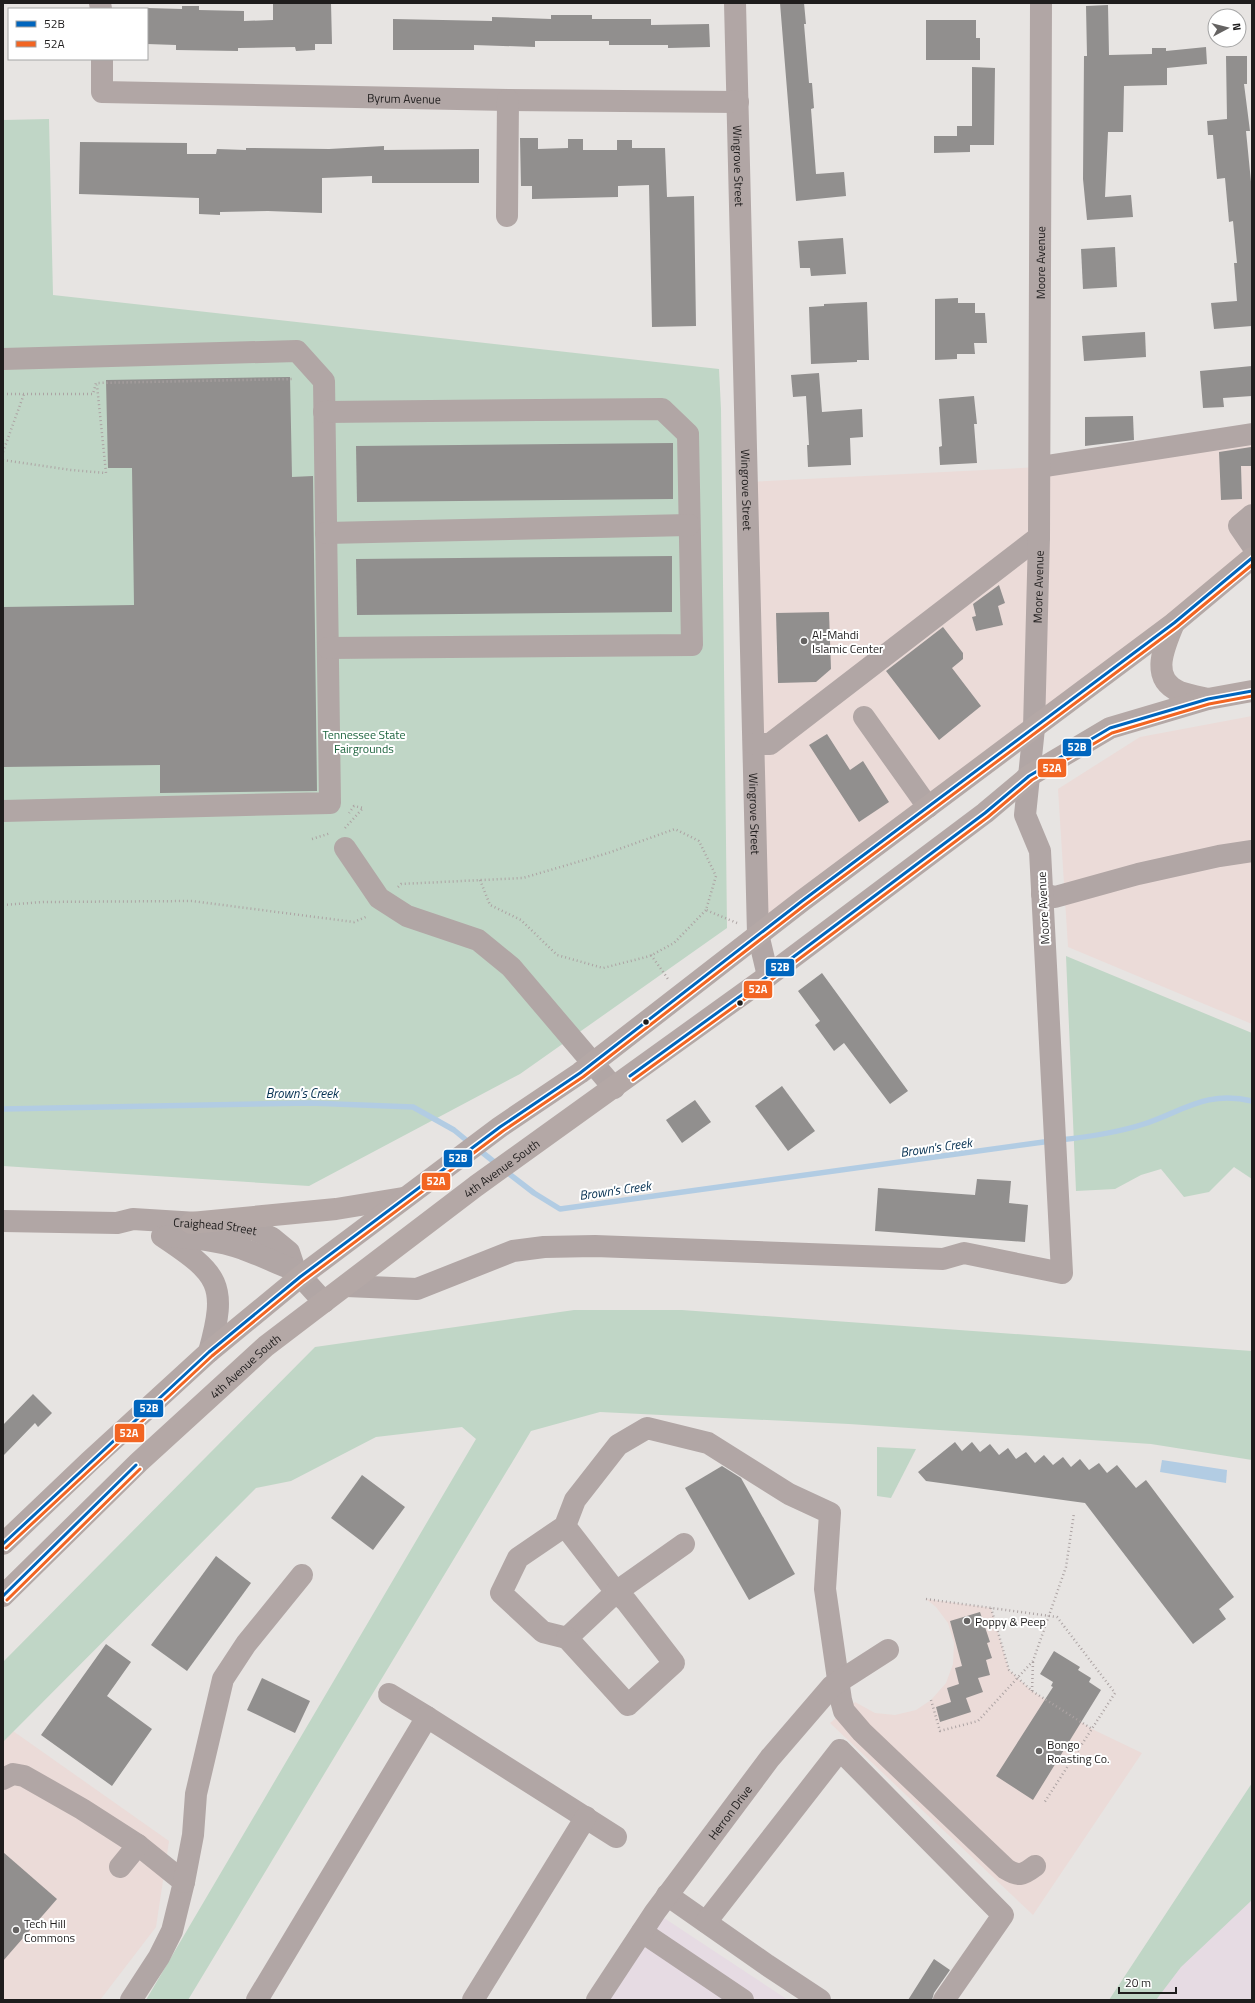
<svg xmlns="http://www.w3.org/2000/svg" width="1255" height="2003" viewBox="0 0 1255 2003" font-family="'Titillium Web',sans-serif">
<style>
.commercial{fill:#ebdbd8}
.industrial{fill:#e6dbe3}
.green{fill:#c0d6c6}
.water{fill:#b2cce3}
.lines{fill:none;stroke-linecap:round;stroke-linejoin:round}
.stream{stroke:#b2cce3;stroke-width:5.5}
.building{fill:#918f8e}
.path{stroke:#aca3a3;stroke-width:2.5;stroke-dasharray:1 3;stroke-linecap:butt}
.minor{stroke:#b1a6a5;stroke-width:22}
.major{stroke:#b4a8a6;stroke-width:22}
.bus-1-casing{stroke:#fff;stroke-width:6}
.bus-2-casing{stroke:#fff;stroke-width:6}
.bus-1{stroke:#0065bd;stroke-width:3}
.bus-2{stroke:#f26522;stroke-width:3}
.poi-dot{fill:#656362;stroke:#fff;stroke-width:1.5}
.bus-dot{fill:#1f1d1d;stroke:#fff;stroke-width:1.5}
.labels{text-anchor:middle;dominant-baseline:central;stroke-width:4;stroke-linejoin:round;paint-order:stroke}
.street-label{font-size:12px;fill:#1f1d1d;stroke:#fff}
.poi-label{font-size:12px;fill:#1f1d1d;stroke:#fff;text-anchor:start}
.park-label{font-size:12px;fill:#1c633d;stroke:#fff}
.water-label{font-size:13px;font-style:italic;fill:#063152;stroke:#fff}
.line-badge{stroke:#fff;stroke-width:1.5}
.badge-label{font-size:11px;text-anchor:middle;font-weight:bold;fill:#fff}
</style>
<rect width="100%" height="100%" fill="#e7e4e2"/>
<g class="commercial">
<polygon points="1252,434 1252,558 758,934 747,482 1040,467"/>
<polygon points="1252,716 1252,1024 1068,947 1058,789 1140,737"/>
<polygon points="926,1599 991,1608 1009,1670 1032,1691 1092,1729 1142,1753 1033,1915 830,1723 855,1702 875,1713 895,1715 916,1710 931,1700 946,1683 953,1664 954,1643 948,1623 936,1607"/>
<polygon points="3,1724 169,1841 156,1927 100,2000 3,2000"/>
</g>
<g class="industrial">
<polygon points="1252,1851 1252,2000 1122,2000"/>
<polygon points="655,1912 788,2000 597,2000"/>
</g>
<g class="green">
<polygon points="49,119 53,295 719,369 721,409 727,928 520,1074 309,1186 3,1166 3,120"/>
<polygon points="1066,956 1252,1033 1252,1179 1234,1167 1209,1192 1184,1197 1161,1169 1141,1175 1115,1189 1076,1191"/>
<polygon points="574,1310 682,1310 1252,1351 1252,1460 1151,1444 849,1424 600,1412 531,1431 188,2000 146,2000 476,1439 462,1427 376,1437 291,1481 256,1488 3,1742 3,1662 315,1347"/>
<polygon points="877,1447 916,1449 891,1498 877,1496"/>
<polygon points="1252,1783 1252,1900 1181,1967 1156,2000 1109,2000"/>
</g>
<polygon class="water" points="1162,1460 1227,1470 1226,1483 1160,1472"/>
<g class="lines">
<g class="stream">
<polyline points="3,1109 310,1103 413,1107 454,1130 471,1144"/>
<path d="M1059,1140C1088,1137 1116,1133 1144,1124C1183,1111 1207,1090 1252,1101"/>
<polyline points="478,1149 498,1165"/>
<polyline points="504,1170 534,1193 560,1209 1051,1141"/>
</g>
</g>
<g class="building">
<polygon points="273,3 331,3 332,44 315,44 315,50 296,51 295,47 238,48 238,51 176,50 176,45 147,44 147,8 182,9 182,6 199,6 199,10 244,11 244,21 273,20"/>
<polygon points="780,3 804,3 806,24 804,24 809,83 812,83 814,108 811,109 816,174 844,172 846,196 796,201"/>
<polygon points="1108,5 1109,55 1152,54 1152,48 1166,48 1166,51 1206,47 1207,64 1167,68 1167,85 1124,86 1123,132 1108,132 1105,197 1131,195 1133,217 1087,220 1083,179 1084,56 1087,56 1086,6"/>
<polygon points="551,15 592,15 592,19 651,19 651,25 709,24 710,47 668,48 668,45 609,45 609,41 535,41 535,47 474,45 474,50 393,50 393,19 492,21 492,17 551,19"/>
<polygon points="926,20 976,20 976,38 980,38 980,60 926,60"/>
<polygon points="1226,56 1247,56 1247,84 1244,84 1250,131 1246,131 1252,192 1252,326 1214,329 1211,303 1237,301 1234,263 1237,263 1233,221 1229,222 1225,178 1217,179 1213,135 1208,135 1207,121 1227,119"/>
<polygon points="972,67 995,68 994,145 970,145 970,152 934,153 934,136 957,136 957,126 972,126"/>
<polygon points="520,138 538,138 538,149 568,148 568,139 583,139 583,150 617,150 617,140 632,140 632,148 665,148 667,197 694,196 696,326 652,327 649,185 618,186 618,197 532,199 532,186 521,186"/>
<polygon points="80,142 187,143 187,154 216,154 217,149 246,150 246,148 329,149 384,146 384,150 479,149 479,183 372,183 372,176 322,178 322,213 268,211 220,212 220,215 199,214 199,198 79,194"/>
<polygon points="843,238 846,274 811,276 810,268 800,268 798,241"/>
<polygon points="1115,247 1117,287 1083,289 1081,249"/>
<polygon points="958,298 958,303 975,303 975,313 985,313 987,343 974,343 975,354 957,354 957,359 935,360 935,299"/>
<polygon points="867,302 869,360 857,360 857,362 811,364 809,307 824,306 824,304"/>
<polygon points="1145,332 1146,357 1084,361 1082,336"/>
<polygon points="1252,366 1252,396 1223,398 1224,407 1203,408 1200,371"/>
<polygon points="819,373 822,412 862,409 863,437 850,438 851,465 808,467 807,445 809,445 806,396 793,397 791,375"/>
<polygon points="290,377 292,477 313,476 317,791 160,793 160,765 3,767 3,607 134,605 132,468 108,468 106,380"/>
<polygon points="974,396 977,424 974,424 977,463 940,465 939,447 942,446 939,399"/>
<polygon points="1133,416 1134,440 1085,446 1085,417"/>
<polygon points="673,443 673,499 357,502 356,446"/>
<polygon points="1251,447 1252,466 1241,466 1242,499 1221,500 1219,452"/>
<polygon points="672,556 672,612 357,615 356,559"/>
<polygon points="999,585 1005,603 998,606 1003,625 976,631 972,617 976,616 973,604"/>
<polygon points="829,612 831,669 816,682 778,683 776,613"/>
<polygon points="943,627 963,653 963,659 952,668 981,706 939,740 886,671"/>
<polygon points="827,734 850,770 863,761 889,802 859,822 809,745"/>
<polygon points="822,973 908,1091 890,1104 844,1043 834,1051 815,1025 820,1021 798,991"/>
<polygon points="782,1086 815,1131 788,1151 755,1106"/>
<polygon points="695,1100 711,1122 682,1143 666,1120"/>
<polygon points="977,1179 1011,1181 1009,1203 1028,1205 1025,1242 875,1231 878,1188 975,1195"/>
<polygon points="33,1394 52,1413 38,1427 35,1423 3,1456 3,1425"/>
<polygon points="955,1442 962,1451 972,1442 980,1452 990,1444 999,1455 1008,1448 1016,1459 1026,1452 1035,1463 1044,1455 1053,1465 1063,1457 1071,1467 1080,1459 1089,1470 1099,1463 1107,1473 1117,1465 1136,1488 1146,1480 1234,1597 1219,1609 1226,1619 1193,1644 1085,1503 926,1481 918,1472"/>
<polygon points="722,1466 741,1478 795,1574 749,1600 685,1488"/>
<polygon points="362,1475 405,1507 373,1550 331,1518"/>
<polygon points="216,1556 251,1583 187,1671 151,1645"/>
<polygon points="980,1612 990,1642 987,1643 992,1658 986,1660 990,1675 978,1678 983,1692 966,1698 971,1712 940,1722 936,1707 951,1702 947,1688 959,1684 955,1668 962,1666 950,1621"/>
<polygon points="106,1644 131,1662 107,1696 152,1729 112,1786 41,1735"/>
<polygon points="1054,1651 1080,1667 1078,1670 1091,1678 1089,1682 1101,1690 1033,1800 996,1776 1053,1687 1051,1686 1053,1682 1040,1674"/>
<polygon points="262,1678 310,1701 295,1733 247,1710"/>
<polygon points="3,1852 57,1899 3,1961"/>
<polygon points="934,1959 950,1970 934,1993 932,2000 908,2000"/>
</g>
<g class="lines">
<g class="path">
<polyline points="3,394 93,394 96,383 294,379"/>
<polyline points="3,452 24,394"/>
<polyline points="3,460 71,470 106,473 97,385"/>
<polyline points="345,828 363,808 354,806 349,813"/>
<polyline points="312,839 331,833"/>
<polyline points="480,880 490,905 521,920 557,955 603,968 650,956 674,943 706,910"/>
<polyline points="398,887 401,884 523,878 608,853 675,829 699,841 716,876 706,910 737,923"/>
<polyline points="3,905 43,902 192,901 354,922 368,916"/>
<polyline points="651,955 668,979"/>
<polyline points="926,1599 1057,1617 1115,1693 1044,1803"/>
<polyline points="991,1608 1009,1670 1032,1691 1092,1729"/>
<polyline points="1032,1691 1033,1662"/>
<polyline points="931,1700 940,1731 978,1721 1033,1661 1066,1567 1074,1513"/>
</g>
<g class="minor">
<polyline points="100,3 101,9"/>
<path id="s1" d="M735,3L758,934L768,976"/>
<path id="s2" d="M102,59V92L508,100L738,102"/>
<polyline points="507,216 508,100"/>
<polyline points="3,359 297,351 324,381 330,803 3,811"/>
<polyline points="324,412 662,409 688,434 692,645 328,648"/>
<polyline points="1040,467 1252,434"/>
<polyline points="1252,515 1239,526 1252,545"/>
<polyline points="326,533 689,525"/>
<polyline points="864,717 928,807"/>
<polyline points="754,744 770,744 1039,537"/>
<polyline points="345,848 379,898 407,916 478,940 511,967 614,1088"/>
<polyline points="1042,894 1055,897 1138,874 1219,856 1252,851"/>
<path id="s3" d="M3,1221L117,1223L133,1219L229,1225L255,1230L272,1238L289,1252L295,1270L324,1302"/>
<path d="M162,1236C219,1274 228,1284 209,1352"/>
<path d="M167,1236C193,1238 218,1240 243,1249C261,1255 277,1264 295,1270"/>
<path id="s4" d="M346,1286L417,1289L513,1251L544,1247L595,1246L943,1259L964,1253L1062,1273L1040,851L1025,815L1034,728L1039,537L1041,3"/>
<path d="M565,1526L518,1558L501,1593L543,1632L567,1638L616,1592L565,1526L575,1500L618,1445L647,1428L708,1443L789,1494L830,1513L825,1589L841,1700L844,1711L862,1732L1006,1869C1019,1877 1023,1875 1035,1866"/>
<polyline points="567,1638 628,1705 674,1663 626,1601 616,1592 684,1544"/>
<polyline points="389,1694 427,1717"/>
<polyline points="3,1779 13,1774 24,1776 82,1809 138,1845 184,1882 172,1931 159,1957 131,2000"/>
<polyline points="120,1867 138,1845"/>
<polyline points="184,1882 193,1835 196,1794 223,1679 246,1644 302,1575"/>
<polyline points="667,1895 767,1965 820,2000"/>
<polyline points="706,1922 840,1750 1003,1915 944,2000"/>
<polyline points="642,1932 743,2000"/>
<polyline points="257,2000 427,1717 616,1837"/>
<polyline points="473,2000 586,1817"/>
<path id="s5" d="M597,2000L655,1912L770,1758L832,1686L888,1650"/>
</g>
<g class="major">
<path d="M1174,623C1165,646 1148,678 1180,692C1188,695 1199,697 1208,699"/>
<polyline points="191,1223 336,1209 403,1198"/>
<polyline points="3,1544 89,1462 209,1352 300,1277 500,1127 580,1073 802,901 1174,623 1252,558"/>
<path id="s6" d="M3,1596L139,1462L266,1346L476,1186L768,976L985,813L1029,776L1110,728L1208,699L1252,691"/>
</g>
<g class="bus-1-casing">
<g id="bus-1">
<polyline points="630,1076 768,976 985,813 1029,776 1110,728 1208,699 1252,691"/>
<polyline points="3,1544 209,1352 300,1277 500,1127 580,1073 802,901 1174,623 1252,558"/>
<polyline points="3,1596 136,1465"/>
</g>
</g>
<g class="bus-2-casing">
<g id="bus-2">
<polyline points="633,1080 771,980 988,817 1032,780 1112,733 1209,704 1252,696"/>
<polyline points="6,1548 212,1356 303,1281 503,1131 583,1077 805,905 1177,627 1252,565"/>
<polyline points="7,1600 140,1469"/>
</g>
</g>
<use href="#bus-1" class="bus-1"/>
<use href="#bus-2" class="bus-2"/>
</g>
<g class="poi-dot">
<circle cx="804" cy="641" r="4"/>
<circle cx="967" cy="1621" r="4"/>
<circle cx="1039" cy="1751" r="4"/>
<circle cx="16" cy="1930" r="4"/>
</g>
<g class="bus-dot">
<circle cx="740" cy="1003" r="3.5"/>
<circle cx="646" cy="1022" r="3.5"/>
</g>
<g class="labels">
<g class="street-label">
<text stroke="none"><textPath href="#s2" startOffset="335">Byrum Avenue</textPath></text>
<text stroke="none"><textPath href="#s1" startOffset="163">Wingrove Street</textPath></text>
<text stroke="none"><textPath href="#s4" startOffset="1741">Moore Avenue</textPath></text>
<text stroke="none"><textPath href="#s1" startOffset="487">Wingrove Street</textPath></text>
<text stroke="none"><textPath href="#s4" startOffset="1417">Moore Avenue</textPath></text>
<text stroke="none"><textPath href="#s1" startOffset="811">Wingrove Street</textPath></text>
<text transform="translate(1043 908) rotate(-93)">Moore Avenue</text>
<text stroke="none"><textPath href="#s6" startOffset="658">4th Avenue South</textPath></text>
<text stroke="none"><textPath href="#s3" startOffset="213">Craighead Street</textPath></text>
<text stroke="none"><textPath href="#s6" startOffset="334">4th Avenue South</textPath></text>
<text stroke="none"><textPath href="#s5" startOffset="230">Herron Drive</textPath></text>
</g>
<g class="poi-label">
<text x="812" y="634">Al-Mahdi<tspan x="812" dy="14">Islamic Center</tspan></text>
<text x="975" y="1621">Poppy &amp; Peep</text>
<text x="1047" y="1744">Bongo<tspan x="1047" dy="14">Roasting Co.</tspan></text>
<text x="24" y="1923">Tech Hill<tspan x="24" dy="14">Commons</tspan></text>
</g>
<g class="park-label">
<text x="364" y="734">Tennessee State<tspan x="364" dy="14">Fairgrounds</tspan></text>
</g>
<g class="water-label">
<text x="302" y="1093">Brown's Creek</text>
<text transform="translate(936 1147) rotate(-8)">Brown's Creek</text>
<text transform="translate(615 1190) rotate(-8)">Brown's Creek</text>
</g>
</g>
<g class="line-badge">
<rect x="1062" y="738" width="30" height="19" rx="4" fill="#0065bd"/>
<rect x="1037" y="758" width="30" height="20" rx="4" fill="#f26522"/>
<rect x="765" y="958" width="30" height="19" rx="4" fill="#0065bd"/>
<rect x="743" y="980" width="30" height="19" rx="4" fill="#f26522"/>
<rect x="443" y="1149" width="30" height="19" rx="4" fill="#0065bd"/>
<rect x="421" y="1172" width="30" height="19" rx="4" fill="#f26522"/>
<rect x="133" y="1399" width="31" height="19" rx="4" fill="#0065bd"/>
<rect x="114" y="1423" width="31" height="20" rx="4" fill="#f26522"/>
</g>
<g class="badge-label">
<text x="1077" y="751">52B</text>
<text x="1052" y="772">52A</text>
<text x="780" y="971">52B</text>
<text x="758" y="993">52A</text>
<text x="458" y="1162">52B</text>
<text x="436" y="1185">52A</text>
<text x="149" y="1412">52B</text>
<text x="129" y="1437">52A</text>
</g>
<rect width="1255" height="2003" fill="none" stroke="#1f1d1d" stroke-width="8"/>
<rect x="8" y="8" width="140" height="52" fill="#ffffff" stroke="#a5a5a5"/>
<rect x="16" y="21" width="20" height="6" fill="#0065bd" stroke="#a5a5a5"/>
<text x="44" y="28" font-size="12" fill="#1f1d1d">52B</text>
<rect x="16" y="41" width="20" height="6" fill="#f26522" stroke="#a5a5a5"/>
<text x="44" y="48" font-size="12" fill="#1f1d1d">52A</text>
<g transform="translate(1227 28) rotate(83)"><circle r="19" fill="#ffffff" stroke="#a5a5a5"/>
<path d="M0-3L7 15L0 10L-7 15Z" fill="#656362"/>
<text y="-6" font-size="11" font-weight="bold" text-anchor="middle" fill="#1f1d1d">N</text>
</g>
<path d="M1119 1987v6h57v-6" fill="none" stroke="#1f1d1d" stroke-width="2"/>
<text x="1125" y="1987" font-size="12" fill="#1f1d1d" stroke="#ffffff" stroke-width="3" paint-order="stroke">20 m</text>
</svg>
